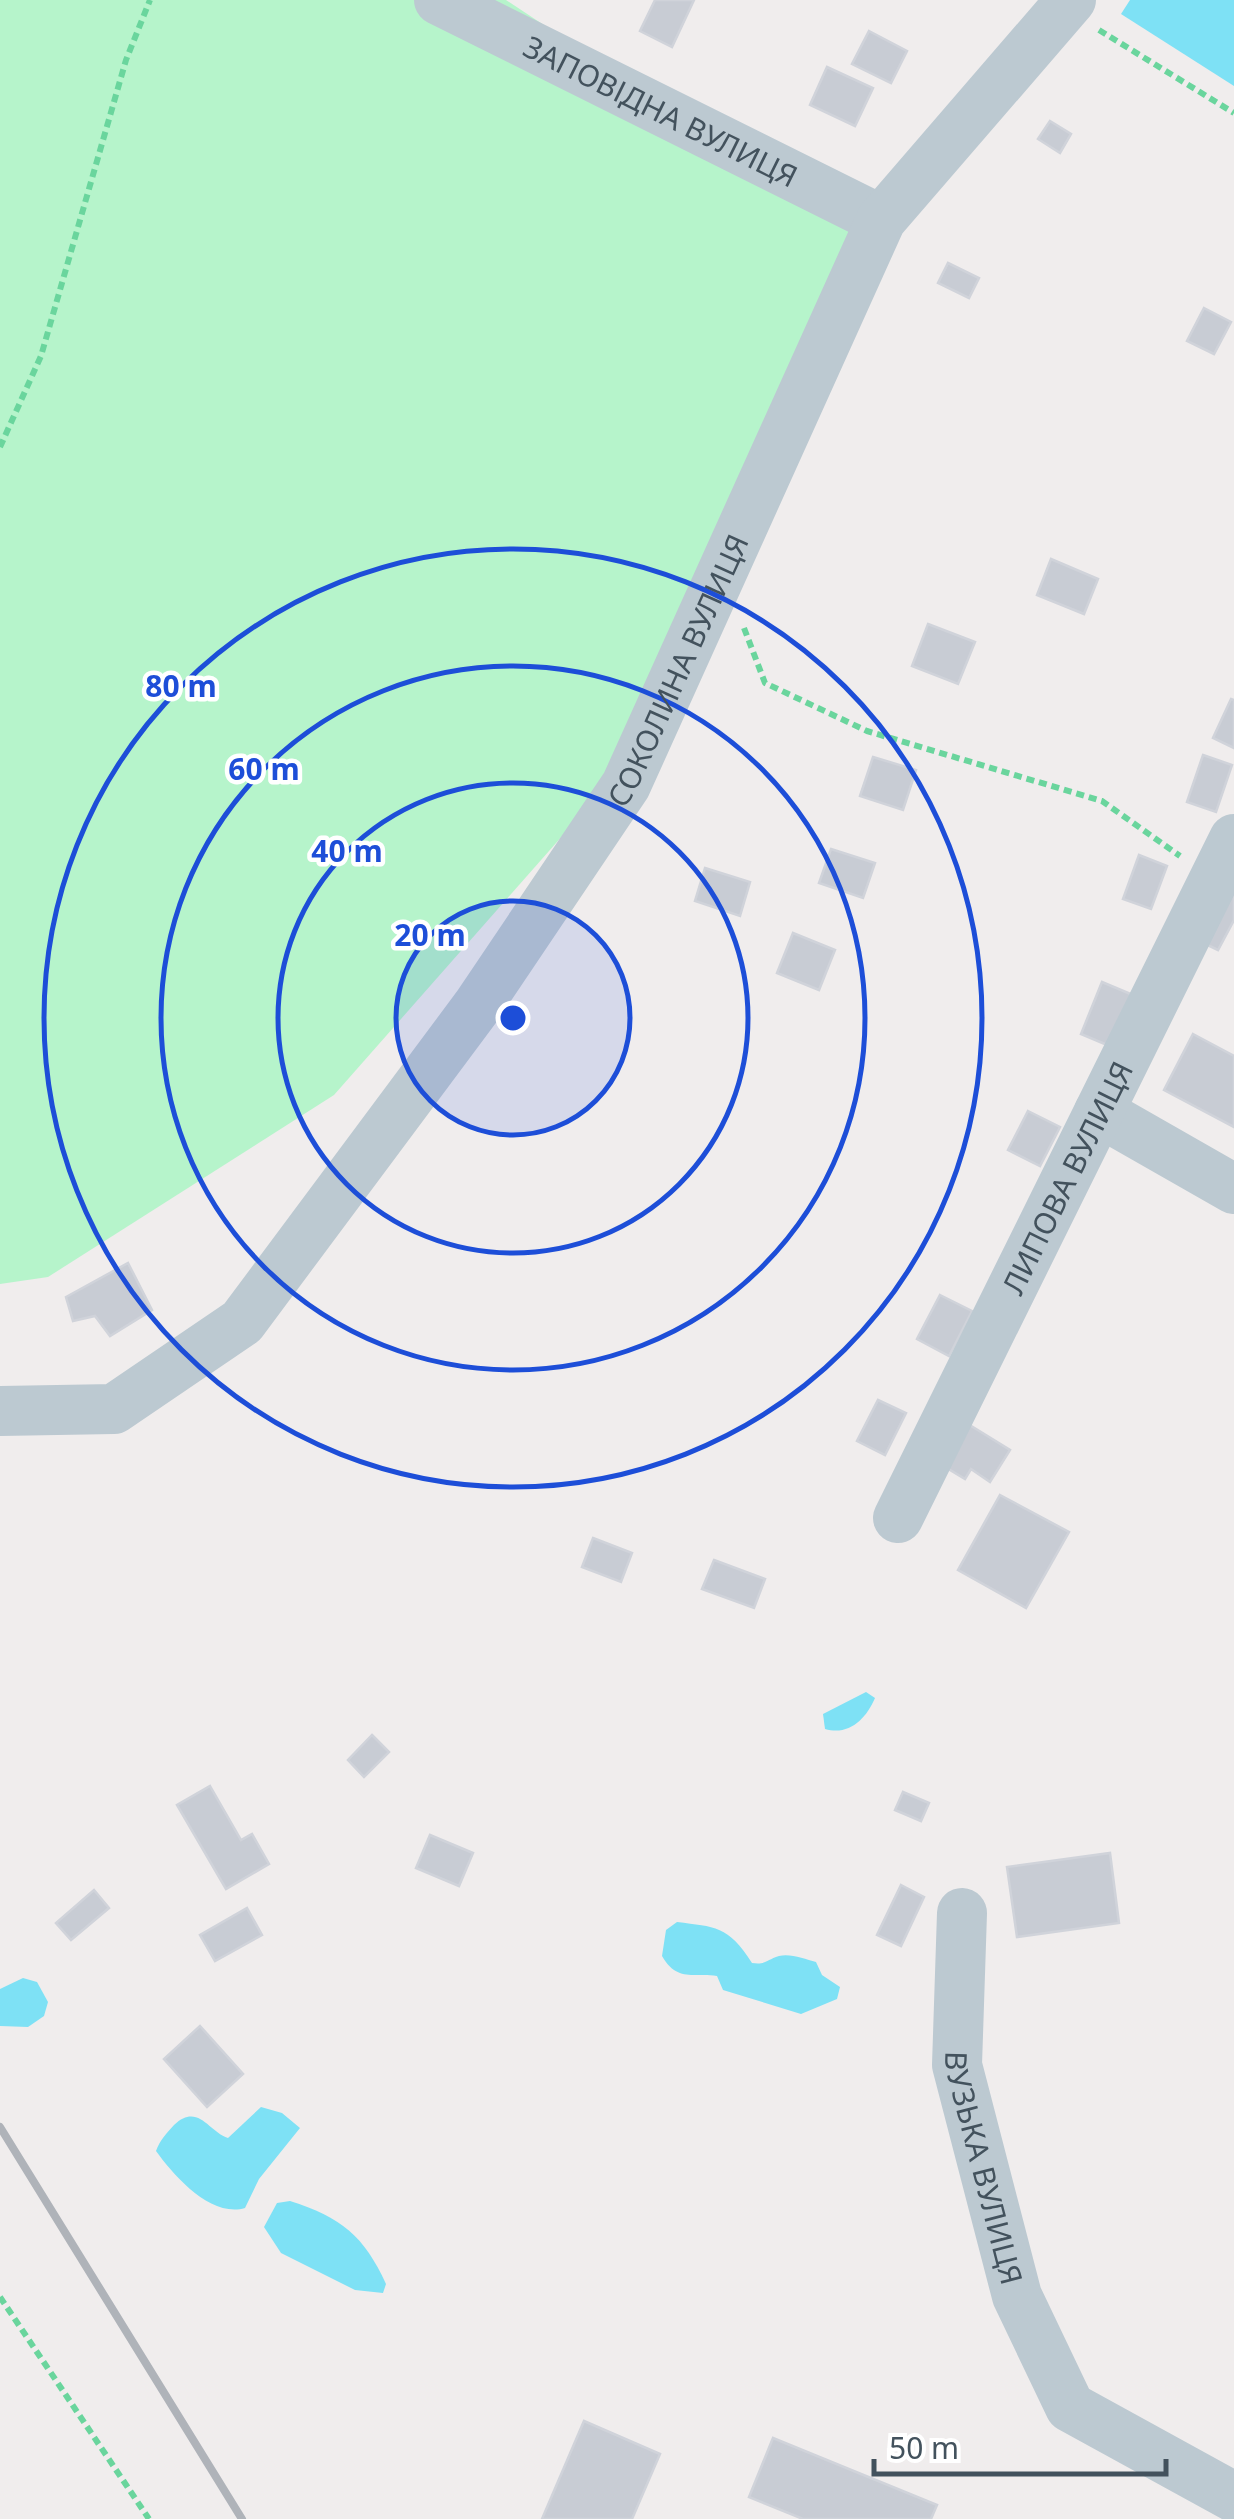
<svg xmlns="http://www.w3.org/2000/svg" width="1234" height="2519" viewBox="0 0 1234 2519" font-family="'Noto Sans',sans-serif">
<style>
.green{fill:#b6f4cb}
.water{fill:#7ee1f5}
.building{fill:#c8ccd4;stroke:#d0d3da;stroke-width:2.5}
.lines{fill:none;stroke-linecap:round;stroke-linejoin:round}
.path{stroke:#6ad59d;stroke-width:6;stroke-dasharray:8 5;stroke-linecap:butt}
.minor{stroke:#bcc9d1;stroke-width:50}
.rail{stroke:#afb3b9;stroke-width:8}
.ring{fill:none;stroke:#1d4ed8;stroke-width:5}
.labels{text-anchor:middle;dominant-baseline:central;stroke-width:9;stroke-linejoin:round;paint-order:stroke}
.street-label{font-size:30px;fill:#43525d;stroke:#fff}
.centre{fill:#1d4ed8;stroke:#fff;stroke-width:5}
.ring-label{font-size:30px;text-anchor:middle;font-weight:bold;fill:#1d4ed8;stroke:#fff;stroke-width:9;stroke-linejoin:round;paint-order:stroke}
</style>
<rect width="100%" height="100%" fill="#f0eded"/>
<polygon class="green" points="0,0 506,0 865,238 594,800 334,1095 48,1277 0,1284"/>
<g class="water">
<polygon points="1130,0 1234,0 1234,86 1121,14"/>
<path d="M866,1692L875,1698C866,1719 849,1736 825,1729L823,1714Z"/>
<path d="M677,1922C715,1927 728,1925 752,1963C766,1965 766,1960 779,1956C790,1953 805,1959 816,1962L822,1975L840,1987L837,1999L801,2014L723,1990L717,1976C696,1972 677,1983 662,1956L666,1930Z"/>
<polygon points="23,1978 37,1982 48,2002 44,2016 28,2027 0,2026 0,1989"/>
<path d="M261,2107L282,2113L300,2128L259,2179L245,2208C211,2218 174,2176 156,2151C160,2140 166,2134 174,2125C198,2102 209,2132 228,2138Z"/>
<path d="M290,2201C341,2217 364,2236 386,2284L383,2293L355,2290L281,2253L264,2227L277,2203Z"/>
</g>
<g class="building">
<polygon points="655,0 694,0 672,47 640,31"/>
<polygon points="869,31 907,51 891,83 852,64"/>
<polygon points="827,67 873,88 855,126 810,105"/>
<polygon points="1050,121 1071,134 1060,153 1038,139"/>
<polygon points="948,263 979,278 969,298 938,283"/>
<polygon points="1204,308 1231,322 1214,354 1187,341"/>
<polygon points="1051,559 1098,579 1084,614 1037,595"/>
<polygon points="928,624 975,642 958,684 912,666"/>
<polygon points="1231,699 1234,700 1234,748 1213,738"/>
<polygon points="1203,755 1232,765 1216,812 1187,802"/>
<polygon points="873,757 916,770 903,810 860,796"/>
<polygon points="831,849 875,863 863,898 819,883"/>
<polygon points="1139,855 1167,866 1151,909 1123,899"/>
<polygon points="705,868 750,882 740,916 695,901"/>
<polygon points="1234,891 1234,920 1218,950 1195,939"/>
<polygon points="793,933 835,950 819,990 777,973"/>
<polygon points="1102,982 1133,995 1112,1047 1081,1034"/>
<polygon points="1193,1034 1234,1056 1234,1127 1164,1090"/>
<polygon points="1028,1111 1060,1127 1040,1166 1008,1150"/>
<polygon points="128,1263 152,1310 110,1336 95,1316 73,1321 66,1297"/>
<polygon points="940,1295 972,1311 949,1356 917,1339"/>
<polygon points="878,1400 906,1413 885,1455 857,1441"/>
<polygon points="968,1424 1010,1450 990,1482 971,1469 965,1479 942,1465"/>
<polygon points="1000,1495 1069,1532 1026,1608 958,1570"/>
<polygon points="593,1538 632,1553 621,1582 582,1567"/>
<polygon points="714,1560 765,1579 754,1608 702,1589"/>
<polygon points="372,1735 389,1752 364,1777 348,1760"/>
<polygon points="210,1786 241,1840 252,1834 269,1864 226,1889 177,1805"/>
<polygon points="903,1792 929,1803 921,1821 895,1810"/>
<polygon points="430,1835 473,1853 459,1886 416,1868"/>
<polygon points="1110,1853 1119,1923 1017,1937 1007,1867"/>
<polygon points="901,1885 924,1897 901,1946 877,1935"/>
<polygon points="94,1890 109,1908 71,1940 56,1923"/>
<polygon points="247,1908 262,1935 215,1961 200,1935"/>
<polygon points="200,2026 243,2074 207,2107 164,2059"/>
<polygon points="584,2421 660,2454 632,2519 542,2519"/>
<polygon points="773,2438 937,2505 931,2519 803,2519 749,2497"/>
</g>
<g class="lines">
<g class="path">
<polyline points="1099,30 1234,113"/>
<polyline points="0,447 41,356 126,60 150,0"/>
<polyline points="744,628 765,683 867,731 1102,801 1180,856"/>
<polyline points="0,2297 149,2519"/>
</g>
<g class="minor">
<path id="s1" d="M439,0L881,220"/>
<polyline points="1099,1112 1234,1189"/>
<path id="s2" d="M0,1411L114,1409L242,1322L478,1005L626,785L881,220L1071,0"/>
<path id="s3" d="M898,1518L1234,839"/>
<path id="s4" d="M962,1913L957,2065L1017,2296L1070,2407L1234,2497"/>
</g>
<polyline class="rail" points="0,2127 242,2519"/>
</g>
<circle cx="513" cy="1018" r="117" fill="#1d4ed8" fill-opacity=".12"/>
<g class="ring">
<circle cx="513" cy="1018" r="117"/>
<circle cx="513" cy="1018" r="235"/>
<circle cx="513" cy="1018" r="352"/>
<circle cx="513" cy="1018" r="469"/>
</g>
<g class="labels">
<g class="street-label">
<text stroke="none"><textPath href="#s1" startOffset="248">ЗАПОВІДНА ВУЛИЦЯ</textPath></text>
<text stroke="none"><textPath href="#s2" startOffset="1055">СОКОЛИНА ВУЛИЦЯ</textPath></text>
<text stroke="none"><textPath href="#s3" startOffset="380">ЛИПОВА ВУЛИЦЯ</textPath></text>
<text stroke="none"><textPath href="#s4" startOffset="258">ВУЗЬКА ВУЛИЦЯ</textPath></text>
</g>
</g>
<circle cx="513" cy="1018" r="15" class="centre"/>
<g class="ring-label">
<text x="181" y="697">80 m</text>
<text x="264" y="780">60 m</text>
<text x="347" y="862">40 m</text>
<text x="430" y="946">20 m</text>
</g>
<path d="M874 2459v15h292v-15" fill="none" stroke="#43525d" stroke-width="5"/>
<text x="889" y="2459" font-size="30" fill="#43525d" stroke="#ffffff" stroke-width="8" paint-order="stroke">50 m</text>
</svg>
